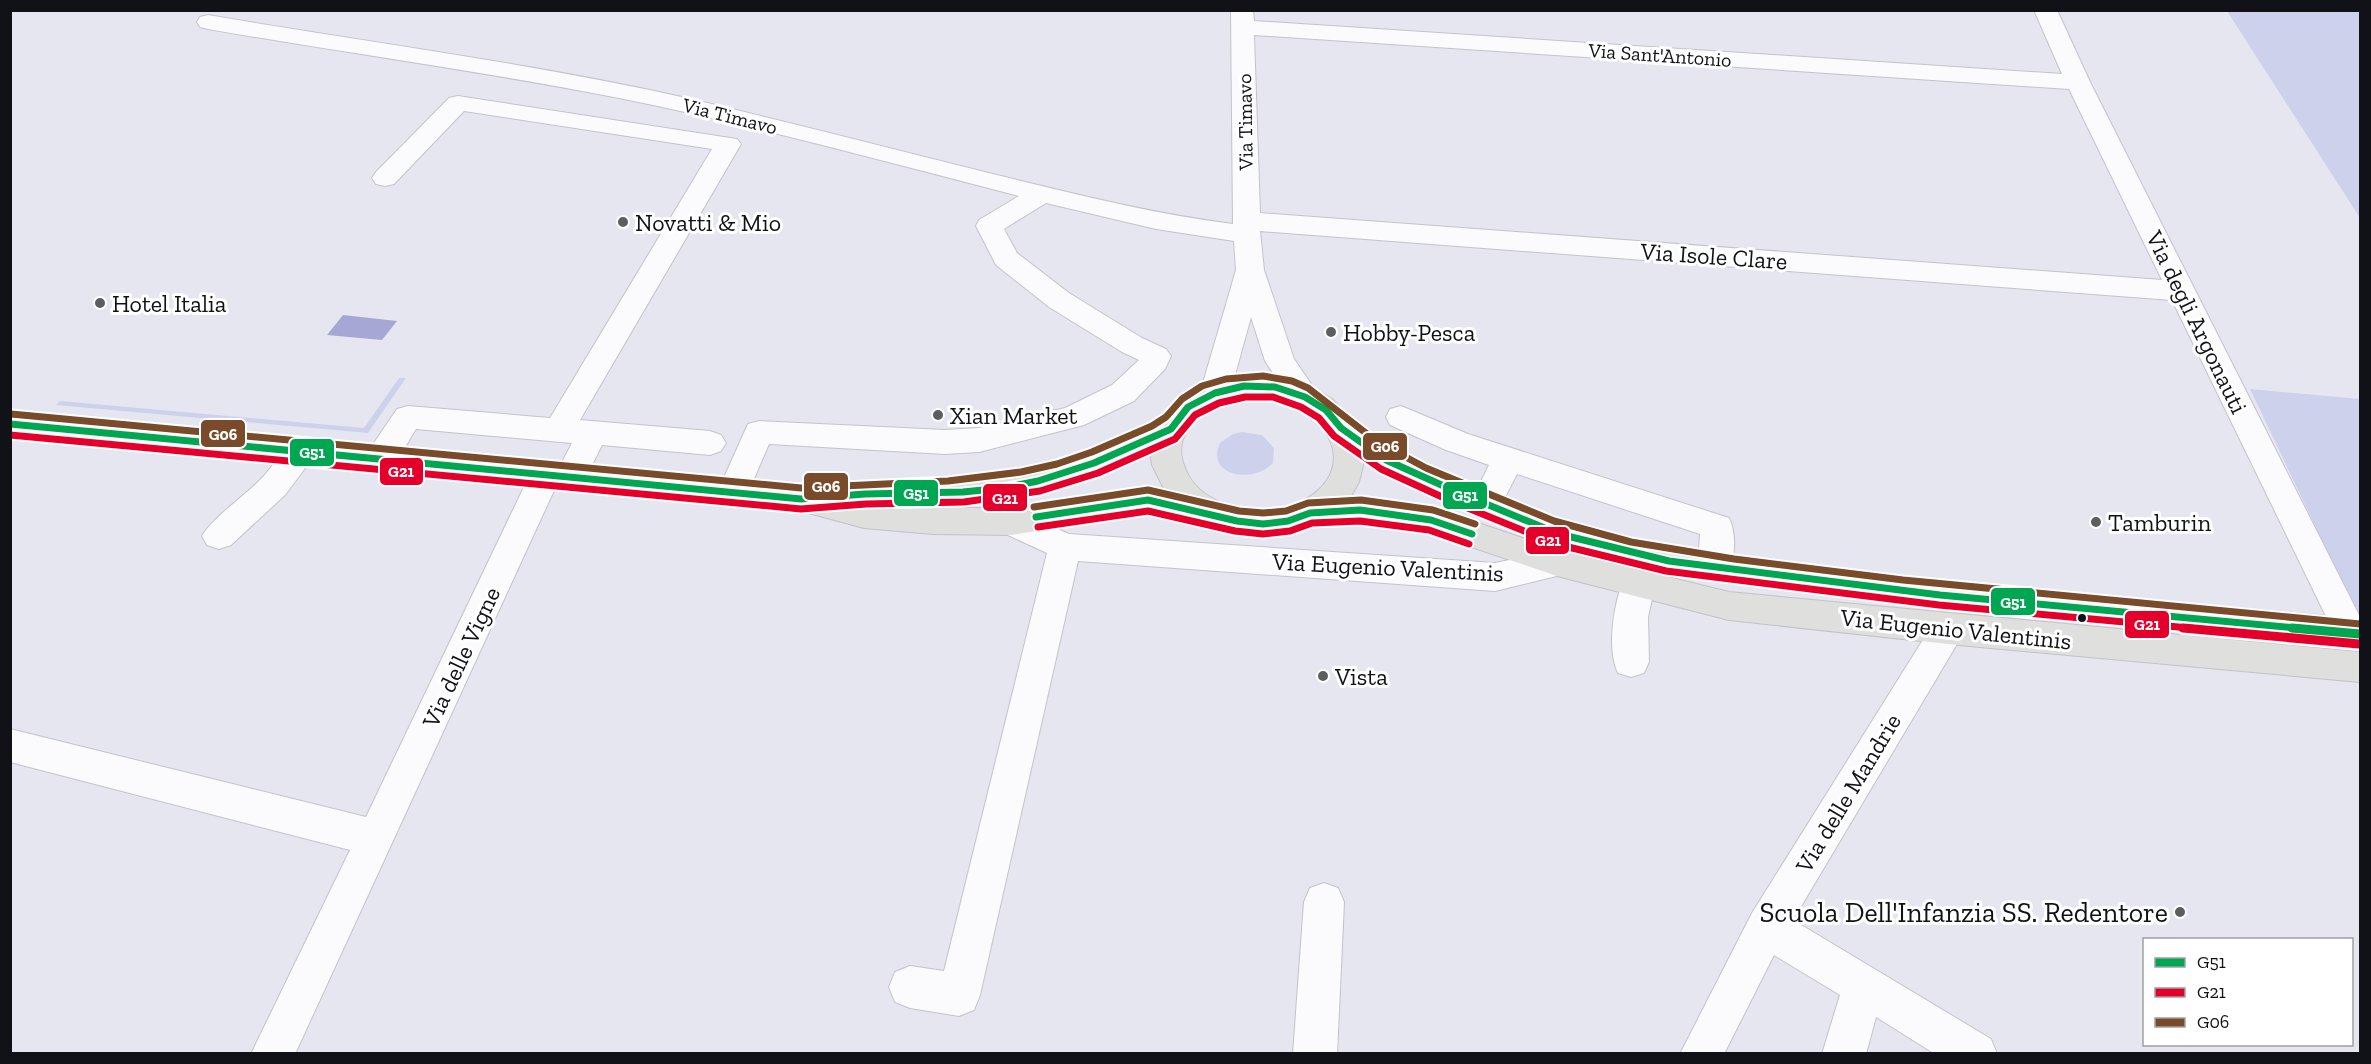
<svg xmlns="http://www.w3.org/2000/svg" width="2371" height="1064" viewBox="0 0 2371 1064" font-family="'Zilla Slab',serif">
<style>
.green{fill:#ced1eb}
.water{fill:#a5a8d4}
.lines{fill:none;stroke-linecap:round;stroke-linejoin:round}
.minor-casing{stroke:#c3c3cb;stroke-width:2}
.major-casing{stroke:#c2c2c7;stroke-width:2}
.minor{fill:#fbfbfd;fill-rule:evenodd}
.major{fill:#dfe0dd;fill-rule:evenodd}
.bus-1-far1-casing{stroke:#fff;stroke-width:11}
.bus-1-casing{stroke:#fff;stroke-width:14}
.bus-2-far1-casing{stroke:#fff;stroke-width:11}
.bus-2-casing{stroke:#fff;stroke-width:14}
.bus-3-casing{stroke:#fff;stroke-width:11}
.bus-1-far1{stroke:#00a651;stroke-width:7}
.bus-1{stroke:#00a651;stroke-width:9}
.bus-2-far1{stroke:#e4002b;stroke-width:7}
.bus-2{stroke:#e4002b;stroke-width:9}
.bus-3{stroke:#7a4b2a;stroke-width:7}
.poi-dot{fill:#5c5c63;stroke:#fff;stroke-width:2}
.bus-dot{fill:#111217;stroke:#fff;stroke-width:2}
.labels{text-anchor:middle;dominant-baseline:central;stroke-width:6;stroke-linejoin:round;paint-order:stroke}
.far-street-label{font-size:20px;fill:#111217;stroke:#fff}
.poi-label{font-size:24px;fill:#111217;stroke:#fff;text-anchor:start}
.street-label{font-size:24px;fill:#111217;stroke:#fff}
.near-poi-label{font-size:28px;fill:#111217;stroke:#fff;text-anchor:end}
.line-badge{stroke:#fff;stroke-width:2}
.badge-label{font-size:16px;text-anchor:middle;font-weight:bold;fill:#fff}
</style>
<rect width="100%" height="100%" fill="#e6e6f1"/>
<g class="green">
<polygon points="2227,11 2360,11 2360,218"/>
<polygon points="399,378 406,378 368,433 56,405 60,401 364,428"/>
<polygon points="2250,389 2360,399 2360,616 2358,616"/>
<path d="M1242,432L1262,435L1274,448L1273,463C1252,485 1205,475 1220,443L1233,434Z"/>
</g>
<polygon class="water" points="343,315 397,321 382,340 327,335"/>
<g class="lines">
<g class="minor-casing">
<g id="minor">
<path d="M1231,10H1253L1254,21L2062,74L2034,10H2057L2090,82L2360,617V644L2351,648L2339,643L2172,300L1260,231L1264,270L1294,359L1320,397L1316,405L1305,408L1294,405L1265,361L1251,317L1230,393L1226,401L1215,404L1204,401L1200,393L1236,270L1234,241L1156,229L1046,203L1004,229L1017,253L1069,293L1142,338L1166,349L1171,356L1165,369L1134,401L1084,425L979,452L945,454L769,444L744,502L733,505L722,502L717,493L748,424L759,421L945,430L979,428L1065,408L1112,385L1139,360L1122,352L1049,307L996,265L976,226L979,220L1019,196C886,162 753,125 619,98C483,71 345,53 208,29L200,27L197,22L200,17L208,15C370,43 534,63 695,100C796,124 896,150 997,175C1075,194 1153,214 1233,224ZM1254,35L2069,89L2162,280L1260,213Z"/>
<path d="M458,96L737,139L741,144L580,420L710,431L721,435L726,443L721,451L710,455L602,445L581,487L570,490L559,487L557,484L295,1054H251L350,850L10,762V729L366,817L534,466L545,463L556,466L558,470L572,443L416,429C403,448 395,476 368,467L363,459L397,409L408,406L550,418L712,149L464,111L394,184L385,186L376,184L372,178L376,172L449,98Z"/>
<path d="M1401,406L1468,434L1729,518C1737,534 1735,561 1727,577L1715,581L1703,577L1698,567L1700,534L1517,474L1497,513L1486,517L1475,513L1470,504L1489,465L1446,450L1390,425L1386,417L1390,409Z"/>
<path d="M302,439L313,443L318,451L285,495L231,545L219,549L207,545L202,536C213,517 246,495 263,477C275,464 284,445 302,439Z"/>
<polygon points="1011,509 1069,534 1495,563 1557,550 1569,553 1574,563 1569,573 1495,591 1078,561 980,995 974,1010 959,1016 910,1008 895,1002 889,987 895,972 910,966 944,971 1047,553 999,531 995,522 999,513"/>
<path d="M1638,571L1650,575L1655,585L1648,617L1649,662L1644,673L1631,677L1618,673C1606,648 1614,599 1626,575Z"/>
<polygon points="1948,614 1960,619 1965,629 1960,639 1793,920 1991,1039 1997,1054 1935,1054 1876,1017 1866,1054 1822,1054 1840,995 1774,955 1724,1054 1680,1054 1752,913 1936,619"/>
<polygon points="1324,883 1338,888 1344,902 1337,1054 1293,1054 1304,902 1310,888"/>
</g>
</g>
<g class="major-casing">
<path id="major" d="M1247,375L1274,376L1317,390L1332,399L1351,420L1397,452L1565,522L1669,548L1940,581L2360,619V648L1940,609L1669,574L1547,543L1375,468L1364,461L1359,482L1350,498L1431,507L1558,550L1729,592L2360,652V682L1948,644L1729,620L1557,576L1430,533L1360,523L1312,526L1288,534L1263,537L1237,534L1148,513L1011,535L933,534L864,528L801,511L10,435V413L801,487L827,493L830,487L841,484L982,478L1046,467L1098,448L1161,421L1174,404L1200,387ZM1247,397C1259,397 1271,396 1283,400C1323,413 1356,460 1315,493C1306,499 1297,505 1287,508C1252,517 1199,505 1185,468C1168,428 1213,401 1247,397ZM1150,451L1152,465L1165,491L1148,487L1011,509L906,506C938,505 971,505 1002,500C1054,493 1103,473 1150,451Z"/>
</g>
<use href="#minor" class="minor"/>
<use href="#major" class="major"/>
<g class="bus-1-far1-casing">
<g id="bus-1-far1">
<polyline points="10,424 801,499 865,494 963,492 1003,488 1038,481 1094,463 1171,429 1188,407 1215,393 1244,386 1275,387 1305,397 1326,410 1341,428 1386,460 1457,492 1559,534 1669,561 1940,595 2308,629"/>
<polyline points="1036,517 1148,500 1237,521 1263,524 1288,521 1310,513 1360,510 1431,520 1472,534"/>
</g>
</g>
<g class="bus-1-casing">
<polyline id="bus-1" points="2292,628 2360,634"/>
</g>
<g class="bus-2-far1-casing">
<g id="bus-2-far1">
<polyline points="10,435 801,509 866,504 964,502 1040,491 1098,473 1175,439 1195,415 1219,403 1245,397 1273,397 1301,407 1319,418 1334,436 1381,469 1453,502 1556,544 1666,571 1939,605 2200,629"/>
<polyline points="1038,527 1148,511 1235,531 1263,534 1290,531 1312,523 1360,521 1429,530 1469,544"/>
</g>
</g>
<g class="bus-2-casing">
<polyline id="bus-2" points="2183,628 2359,644"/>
</g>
<g class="bus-3-casing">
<g id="bus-3">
<polyline points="11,414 801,488 948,481 1021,472 1057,464 1092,452 1152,426 1166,417 1182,399 1202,386 1226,379 1263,376 1292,381 1308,388 1376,441 1426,468 1554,521 1631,542 1734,559 1903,580 2360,624"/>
<polyline points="1034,507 1148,490 1239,511 1263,513 1286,511 1308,503 1361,500 1433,510 1475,524"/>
</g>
</g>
<use href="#bus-1-far1" class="bus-1-far1"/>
<use href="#bus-1" class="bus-1"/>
<use href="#bus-2-far1" class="bus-2-far1"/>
<use href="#bus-2" class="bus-2"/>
<use href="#bus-3" class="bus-3"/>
</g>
<g class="poi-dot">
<circle cx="623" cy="222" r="6"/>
<circle cx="100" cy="303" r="6"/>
<circle cx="1331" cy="332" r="6"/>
<circle cx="938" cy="415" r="6"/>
<circle cx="2096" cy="522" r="6"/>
<circle cx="1323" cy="676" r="6"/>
<circle cx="2180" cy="912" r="6"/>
</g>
<circle class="bus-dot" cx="2082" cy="618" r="5"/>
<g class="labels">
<g class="far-street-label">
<text transform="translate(1660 55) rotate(4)">Via Sant'Antonio</text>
<text transform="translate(730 116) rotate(14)">Via Timavo</text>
<text transform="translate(1245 122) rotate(-91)">Via Timavo</text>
</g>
<g class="poi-label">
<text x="635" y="222">Novatti &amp; Mio</text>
<text x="112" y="303">Hotel Italia</text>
<text x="1343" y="332">Hobby-Pesca</text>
<text x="950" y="415">Xian Market</text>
<text x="2108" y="522">Tamburin</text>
<text x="1335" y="676">Vista</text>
</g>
<g class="street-label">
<text transform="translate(1714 256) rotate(4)">Via Isole Clare</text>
<text transform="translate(2197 322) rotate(64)">Via degli Argonauti</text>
<text transform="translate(1388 567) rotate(3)">Via Eugenio Valentinis</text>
<text transform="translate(1956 629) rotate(6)">Via Eugenio Valentinis</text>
<text transform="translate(461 657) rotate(-65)">Via delle Vigne</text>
<text transform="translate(1848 793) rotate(-59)">Via delle Mandrie</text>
</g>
<g class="near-poi-label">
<text x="2168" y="912">Scuola Dell'Infanzia SS. Redentore</text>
</g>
</g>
<g class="line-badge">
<rect x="200" y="419" width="46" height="29" rx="6" fill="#7a4b2a"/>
<rect x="1362" y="432" width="46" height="29" rx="6" fill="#7a4b2a"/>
<rect x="289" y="438" width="46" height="29" rx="6" fill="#00a651"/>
<rect x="379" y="457" width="45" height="29" rx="6" fill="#e4002b"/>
<rect x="803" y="472" width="46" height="29" rx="6" fill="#7a4b2a"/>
<rect x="893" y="479" width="46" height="28" rx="6" fill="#00a651"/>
<rect x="1442" y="481" width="46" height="29" rx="6" fill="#00a651"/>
<rect x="982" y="483" width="46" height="29" rx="6" fill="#e4002b"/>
<rect x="1525" y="526" width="45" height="29" rx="6" fill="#e4002b"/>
<rect x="1990" y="587" width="46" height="29" rx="6" fill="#00a651"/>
<rect x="2124" y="610" width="46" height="29" rx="6" fill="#e4002b"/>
</g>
<g class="badge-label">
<text x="223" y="440">G06</text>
<text x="1385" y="452">G06</text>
<text x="312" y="458">G51</text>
<text x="401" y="477">G21</text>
<text x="826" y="492">G06</text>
<text x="916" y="499">G51</text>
<text x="1465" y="501">G51</text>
<text x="1005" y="504">G21</text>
<text x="1548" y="546">G21</text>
<text x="2013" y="608">G51</text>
<text x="2147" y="630">G21</text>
</g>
<rect width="2371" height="1064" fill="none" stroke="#111217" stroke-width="24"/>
<rect x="2143" y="938" width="210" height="108" fill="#ffffff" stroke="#a0a0a2" stroke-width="1.5"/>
<rect x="2155" y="958" width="30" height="9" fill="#00a651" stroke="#a0a0a2" stroke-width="1.5"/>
<text x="2197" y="968" font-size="18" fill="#111217">G51</text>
<rect x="2155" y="988" width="30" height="9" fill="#e4002b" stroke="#a0a0a2" stroke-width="1.5"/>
<text x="2197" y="998" font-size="18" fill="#111217">G21</text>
<rect x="2155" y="1018" width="30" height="9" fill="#7a4b2a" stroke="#a0a0a2" stroke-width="1.5"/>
<text x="2197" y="1028" font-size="18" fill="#111217">G06</text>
</svg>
